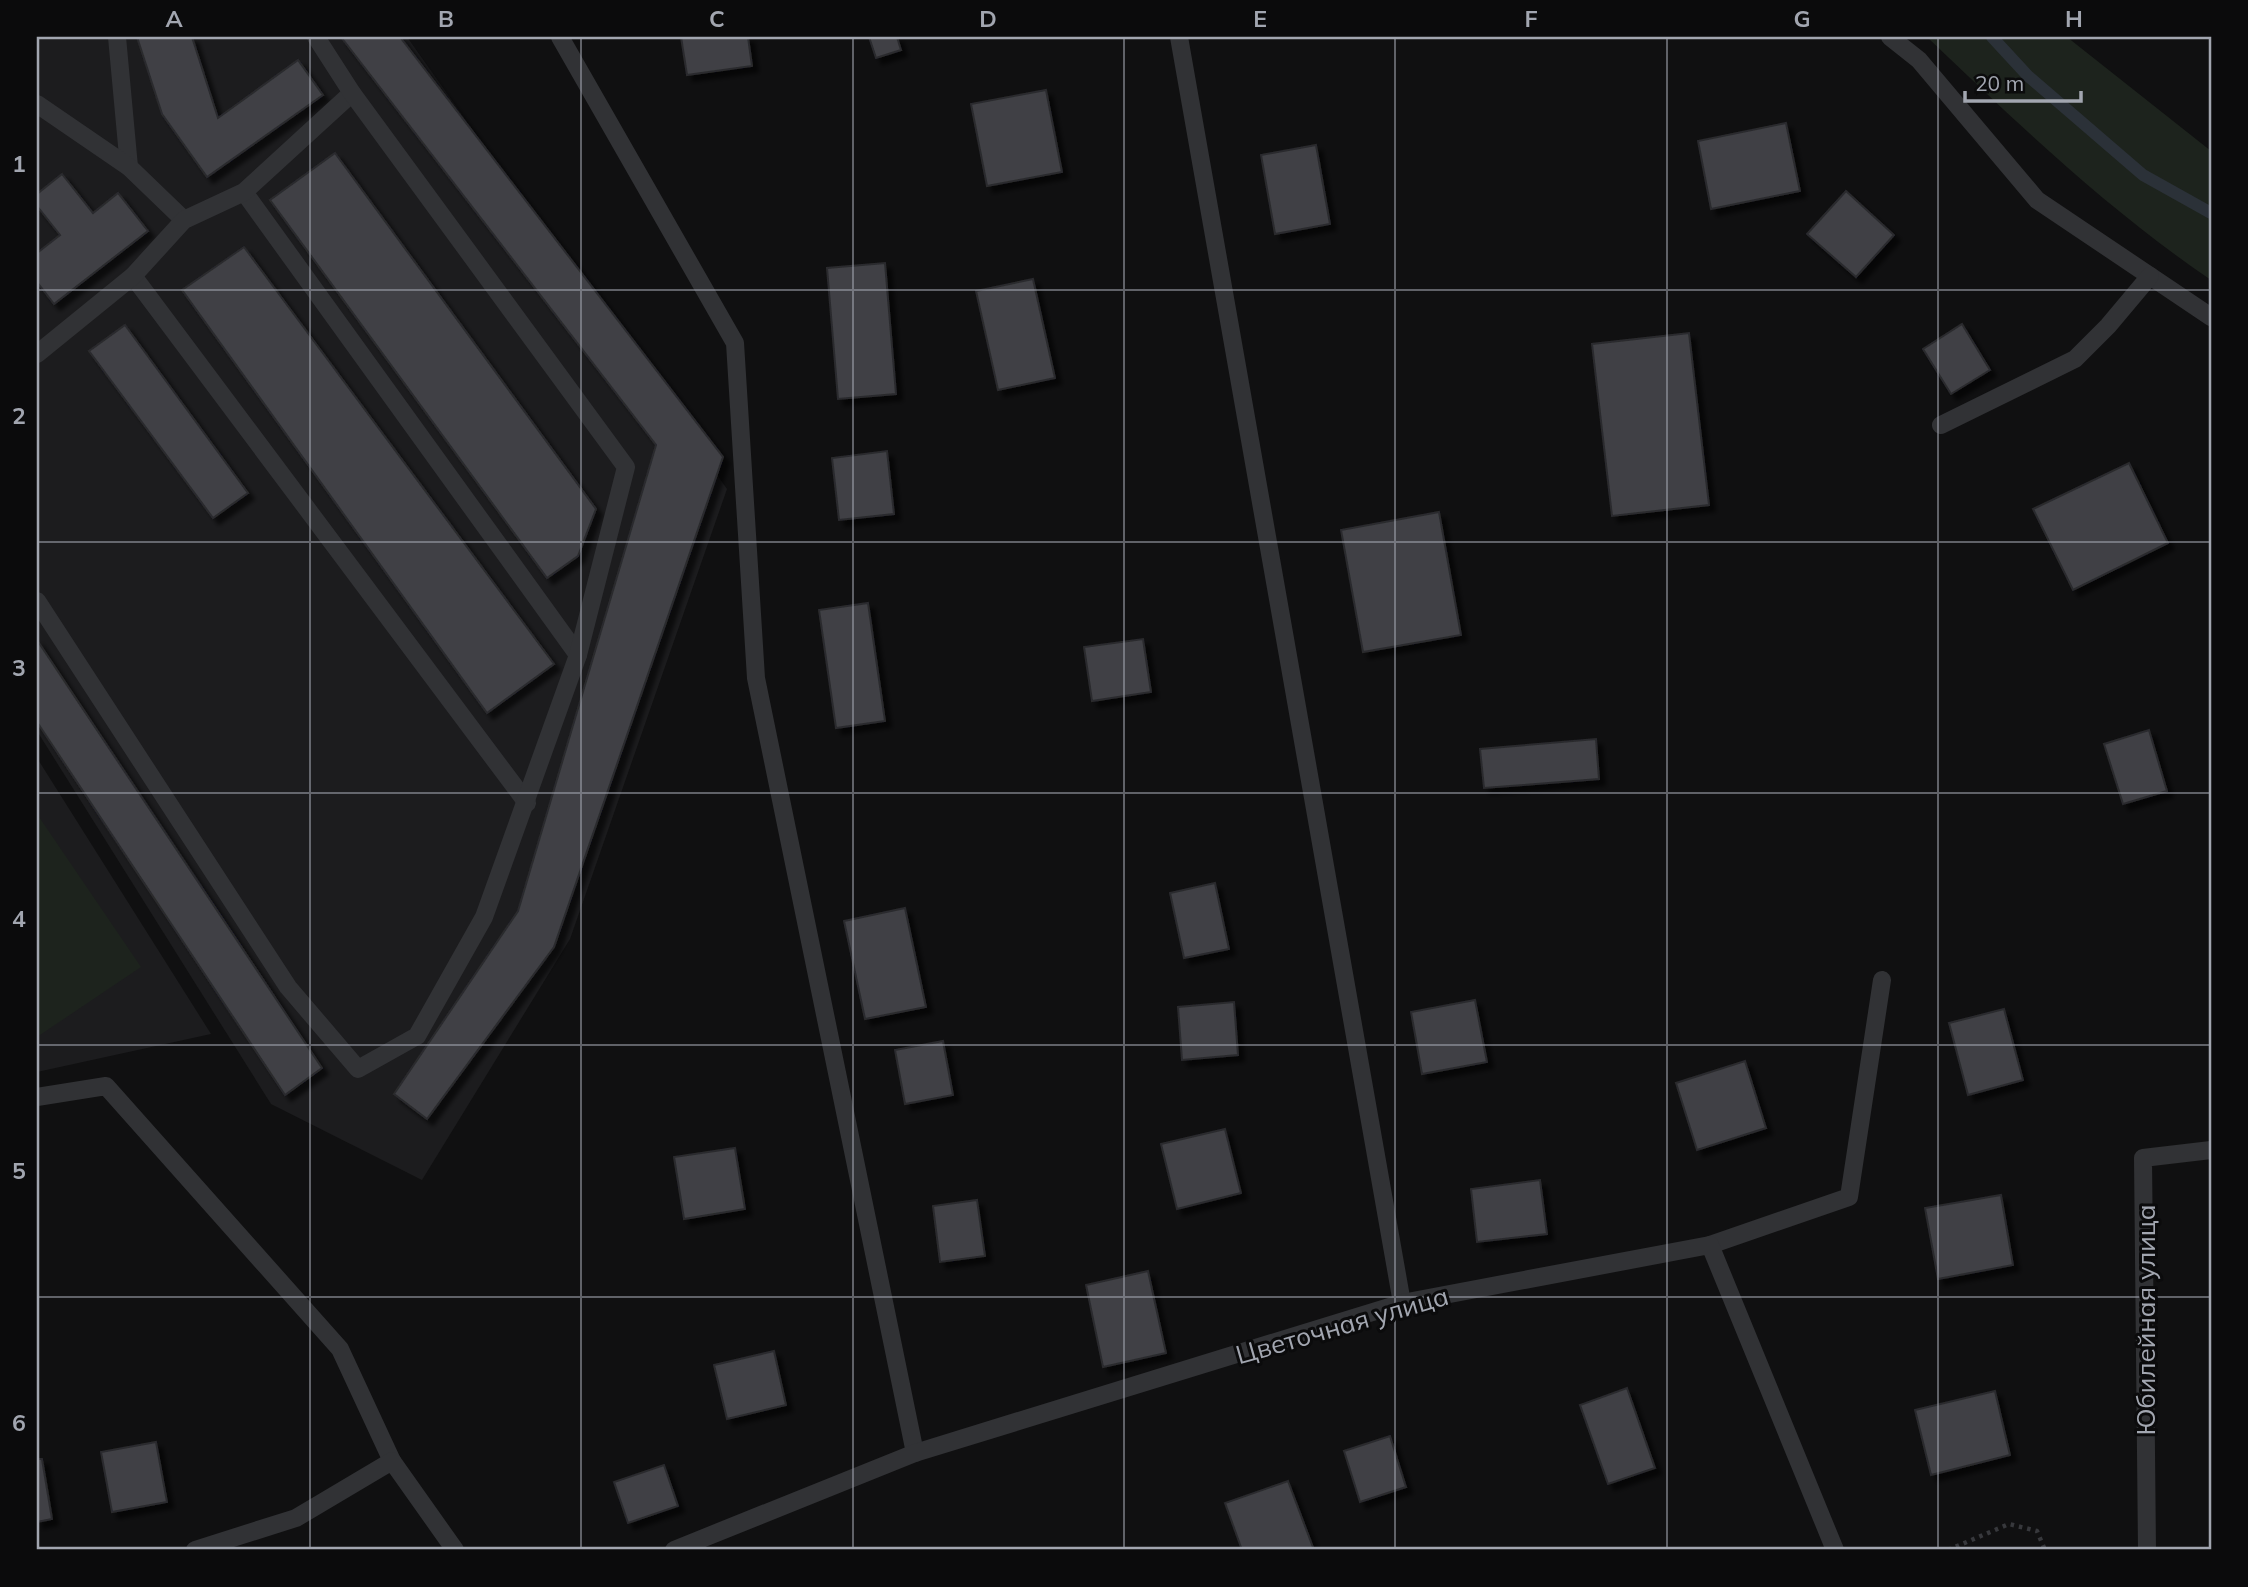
<svg xmlns="http://www.w3.org/2000/svg" width="2248" height="1587" viewBox="0 0 2248 1587" font-family="Mulish,sans-serif">
<style>
.built{fill:#1c1c1e}
.green{fill:#1d231d}
.lines{fill:none;stroke-linecap:round;stroke-linejoin:round}
.stream{stroke:#2b3138;stroke-width:12}
.building{fill:#3f4044;stroke:#2a2a2d;stroke-width:2;filter:url(#shadow)}
.path{stroke:#37383c;stroke-width:4.5;stroke-dasharray:3.5 5;stroke-linecap:butt}
.service{stroke:#313235;stroke-width:18}
.grid{fill:none;stroke:#a2a6b0;stroke-width:2;stroke-opacity:0.55}
.labels{text-anchor:middle;dominant-baseline:central;stroke-width:6;stroke-linejoin:round;paint-order:stroke}
.street-label{font-size:26px;fill:#a2a6b0;stroke:#0b0b0c}
.neatline{fill:none;stroke:#a2a6b0;stroke-width:2.5}
.grid-label{font-size:23px;text-anchor:middle;font-weight:bold;fill:#a2a6b0}
</style>
<defs>
<filter id="shadow"><feDropShadow dx="6" dy="6" stdDeviation="2" flood-color="#0009"/></filter>
</defs>
<rect width="100%" height="100%" fill="#101011"/>
<g class="built">
<polygon points="37,37 407,37 727,489 570,939 422,1180 271,1104 37,731"/>
<polygon points="37,758 211,1034 37,1072"/>
</g>
<g class="green">
<path d="M1927,37H2067L2211,151V280C2108,210 2017,123 1927,37Z"/>
<polygon points="37,814 141,967 37,1037"/>
</g>
<g class="lines">
<polyline class="stream" points="1992,37 2028,76 2143,175 2211,213"/>
</g>
<g class="building">
<polygon points="137,37 192,37 218,118 298,60 323,95 207,177 162,114"/>
<polygon points="341,37 400,37 723,457 554,947 427,1119 394,1094 518,911 656,445"/>
<polygon points="681,37 748,37 752,66 687,75"/>
<polygon points="869,37 897,37 901,50 876,58"/>
<polygon points="1046,90 1062,172 987,186 971,104"/>
<polygon points="1786,123 1800,191 1711,209 1698,141"/>
<polygon points="1316,145 1330,224 1275,234 1261,155"/>
<polygon points="335,153 596,509 578,556 547,578 270,200"/>
<polygon points="62,174 93,213 118,193 148,231 54,304 37,282 37,253 60,235 37,206 37,194"/>
<polygon points="1846,191 1894,235 1856,277 1807,234"/>
<polygon points="244,247 554,664 487,713 182,290"/>
<polygon points="885,263 896,394 838,399 827,268"/>
<polygon points="1033,279 1055,378 998,390 976,291"/>
<polygon points="1962,324 1990,370 1951,394 1923,349"/>
<polygon points="125,325 248,493 213,518 89,351"/>
<polygon points="1689,333 1709,505 1612,516 1592,344"/>
<polygon points="887,451 894,514 839,520 832,458"/>
<polygon points="2129,463 2168,543 2073,590 2033,509"/>
<polygon points="1439,512 1461,635 1363,652 1341,530"/>
<polygon points="868,603 885,721 836,728 819,610"/>
<polygon points="1143,639 1151,692 1092,701 1084,647"/>
<polygon points="37,640 322,1068 285,1095 37,722"/>
<polygon points="2149,730 2167,791 2123,804 2104,744"/>
<polygon points="1596,739 1599,779 1484,788 1480,749"/>
<polygon points="1215,883 1229,949 1184,958 1170,893"/>
<polygon points="905,908 926,1007 865,1019 844,921"/>
<polygon points="1475,1000 1487,1062 1422,1074 1411,1012"/>
<polygon points="1234,1002 1238,1055 1182,1060 1178,1007"/>
<polygon points="2004,1009 2023,1080 1968,1095 1949,1023"/>
<polygon points="943,1041 953,1095 905,1104 895,1050"/>
<polygon points="1745,1061 1766,1128 1697,1150 1676,1083"/>
<polygon points="1225,1129 1241,1193 1177,1209 1161,1144"/>
<polygon points="735,1148 745,1209 684,1219 674,1157"/>
<polygon points="1540,1180 1547,1234 1477,1242 1471,1189"/>
<polygon points="2001,1195 2013,1265 1938,1279 1925,1208"/>
<polygon points="977,1200 985,1256 940,1262 933,1206"/>
<polygon points="1148,1271 1166,1353 1103,1367 1086,1285"/>
<polygon points="774,1351 786,1405 727,1419 714,1365"/>
<polygon points="1627,1388 1655,1468 1608,1484 1580,1405"/>
<polygon points="1995,1391 2010,1455 1931,1475 1915,1410"/>
<polygon points="1390,1436 1406,1487 1360,1502 1344,1451"/>
<polygon points="156,1442 167,1502 112,1512 101,1452"/>
<polygon points="37,1459 42,1459 52,1519 37,1522"/>
<polygon points="664,1465 678,1506 628,1523 614,1482"/>
<polygon points="1288,1481 1314,1550 1242,1550 1225,1503"/>
</g>
<g class="lines">
<polyline class="path" points="1948,1550 2009,1524 2037,1531 2045,1550"/>
<g class="service">
<polyline points="117,37 129,167"/>
<polyline points="560,37 735,343 756,678 915,1453"/>
<polyline points="1179,37 1402,1303"/>
<polyline points="1890,37 1919,60 2037,200 2211,317"/>
<polyline points="37,104 129,167 184,220"/>
<polyline points="244,192 578,655"/>
<polyline points="133,276 527,803"/>
<polyline points="37,354 133,276 184,220 244,192 352,93"/>
<polyline points="1941,425 2075,359 2108,326 2150,276"/>
<polyline points="37,601 288,987 358,1069 417,1036 484,917 578,655 626,467 352,93 316,37"/>
<polyline points="37,1097 106,1086 340,1349 392,1461"/>
<polyline points="1710,1245 1849,1197 1882,980"/>
<polyline points="195,1550 296,1518 392,1461 455,1550"/>
<polyline points="674,1550 915,1453 1402,1303 1710,1245 1835,1550"/>
<polyline points="2147,1550 2143,1158 2211,1150"/>
</g>
</g>
<path class="grid" d="M310,37V1550M581,37V1550M853,37V1550M1124,37V1550M1395,37V1550M1667,37V1550M1938,37V1550M37,290H2211M37,542H2211M37,793H2211M37,1045H2211M37,1297H2211"/>
<g class="labels">
<g class="street-label">
<text transform="translate(2145 1320) rotate(-90)">Юбилейная улица</text>
<text transform="translate(1342 1325) rotate(-16)">Цветочная улица</text>
</g>
</g>
<rect width="2248" height="1587" fill="none" stroke="#0b0b0c" stroke-width="77"/>
<path d="M1965 91v10h116v-10" fill="none" stroke="#a2a6b0" stroke-width="3.5"/>
<text x="1975" y="91" font-size="21" fill="#a2a6b0" stroke="#0b0b0c" stroke-width="5" paint-order="stroke">20 m</text>
<rect x="38" y="38" width="2172" height="1510" class="neatline"/>
<g class="grid-label">
<text x="174" y="27">A</text>
<text x="446" y="27">B</text>
<text x="717" y="27">C</text>
<text x="988" y="27">D</text>
<text x="1260" y="27">E</text>
<text x="1531" y="27">F</text>
<text x="1802" y="27">G</text>
<text x="2074" y="27">H</text>
<text x="19" y="172">1</text>
<text x="19" y="424">2</text>
<text x="19" y="676">3</text>
<text x="19" y="927">4</text>
<text x="19" y="1179">5</text>
<text x="19" y="1431">6</text>
</g>
</svg>
